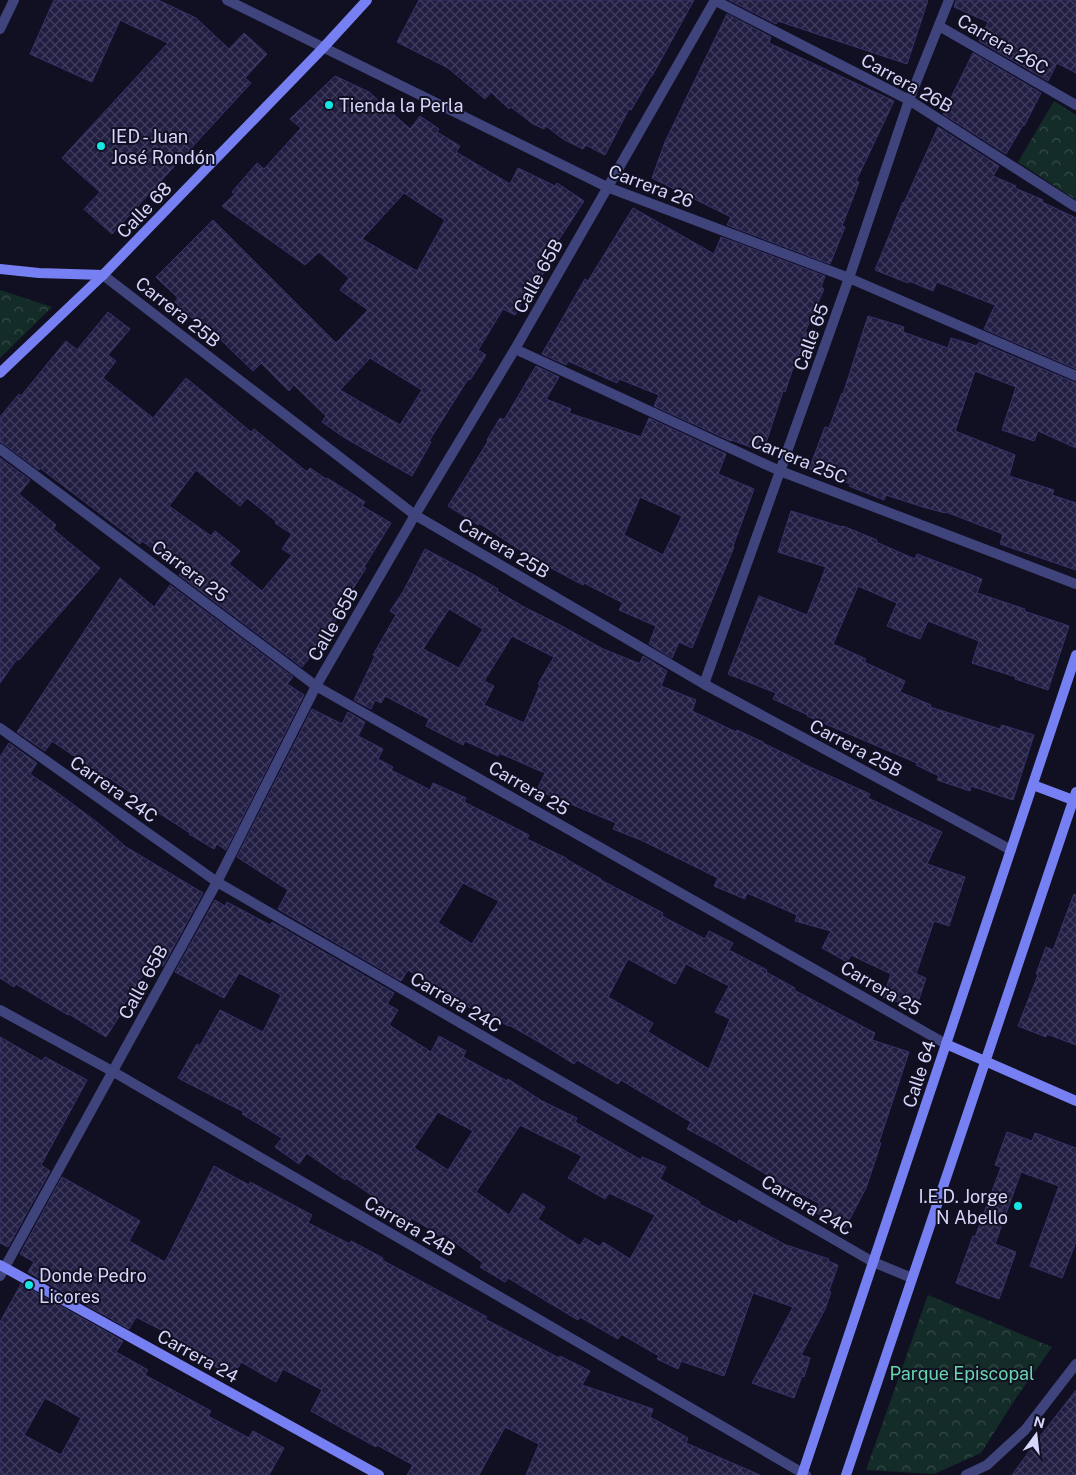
<svg xmlns="http://www.w3.org/2000/svg" width="1076" height="1475" viewBox="0 0 1076 1475" font-family="'Public Sans',sans-serif">
<style>
.forest{fill:url(#forest-crowns)}
.building{fill:url(#building-cross-hatch);stroke:#38326b;fill-rule:evenodd}
.lines{fill:none;stroke-linecap:round;stroke-linejoin:round}
.street{stroke:#40447d;stroke-width:10}
.secondary{stroke:#7680f2;stroke-width:10}
.poi-dot{fill:#16e6e4;stroke:#111022;stroke-width:2}
.labels{text-anchor:middle;dominant-baseline:central;stroke-width:4;stroke-linejoin:round;paint-order:stroke}
.street-label{font-size:18px;fill:#d6d6fb;stroke:#111022}
.poi-label{font-size:18px;fill:#d6d6fb;stroke:#111022;text-anchor:start}
.park-label{font-size:18px;fill:#69d4ad;stroke:#111022}
</style>
<defs>
<pattern id="forest-crowns" width="20" height="18" patternUnits="userSpaceOnUse" patternTransform="scale(1.25)"><rect width="20" height="18" fill="#142c28"/><path d="M2 6a3 3 0 1 1 6 0M12 15a3 3 0 1 1 6 0" fill="none" stroke="#354a48"/></pattern>
<pattern id="building-cross-hatch" width="8" height="8" patternUnits="userSpaceOnUse" patternTransform="scale(1.25)"><rect width="8" height="8" fill="#211e42"/><path d="M0 0l8 8M0 8l8-8" fill="none" stroke="#403e5e"/></pattern>
</defs>
<rect width="100%" height="100%" fill="#111022"/>
<g class="forest">
<polygon points="1054,101 1076,115 1076,200 1018,162"/>
<polygon points="0,290 52,307 0,358"/>
<polygon points="928,1295 1052,1347 1016,1398 981,1453 934,1474 866,1470"/>
</g>
<g class="building">
<polygon points="54,0 158,0 196,18 229,49 244,33 267,54 245,78 251,83 112,234 84,209 100,192 62,158 168,43 120,20 92,82 30,54"/>
<polygon points="419,0 694,0 652,76 651,76 631,110 629,109 605,155 586,145 583,149 563,139 546,126 544,129 533,124 511,107 509,109 491,92 485,99 448,68 397,42"/>
<polygon points="729,0 928,0 907,64 778,21 776,24"/>
<polygon points="956,0 1076,0 1076,73 1057,63 1048,81 979,41 988,22 954,7"/>
<polygon points="727,14 771,37 769,43 894,101 856,181 859,182 842,226 845,227 830,264 727,225 731,217 652,178 665,142"/>
<polygon points="973,53 1041,93 1024,126 1023,125 1006,154 943,114"/>
<path d="M335,76L369,92L410,129L420,116L439,129L437,132L460,146L456,152L510,184L518,168L555,186L557,183L584,201L547,258L551,260L540,279L536,276L515,315L503,309L478,350L486,355L470,380L468,379L429,441L431,442L412,476L345,438L322,422L326,416L294,385L289,391L261,363L253,371L196,316L193,319L175,302L178,298L156,277L213,220L336,343L368,310L340,290L349,278L319,252L305,265L222,206L235,194L232,192L257,163L264,169L301,128L290,119ZM404,193L445,220L417,271L362,239ZM370,358L422,390L400,425L340,390Z"/>
<polygon points="938,127 999,166 993,176 1016,186 1015,188 1043,200 1042,202 1076,218 1076,369 984,329 995,305 937,282 933,291 909,281 908,283 875,270 903,202 904,203"/>
<polygon points="633,208 714,254 721,237 825,276 821,287 824,289 805,332 808,333 792,371 785,392 783,391 763,452 732,440 731,441 654,406 659,395 619,379 617,383 568,361 566,365 542,354 585,279 588,281"/>
<path d="M108,312L130,329L108,355L116,361L103,378L153,418L186,378L251,432L254,429L307,472L310,468L326,479L327,478L365,502L362,506L391,523L364,567L366,568L349,595L350,596L328,632L329,633L302,667L179,575L183,570L142,541L140,544L40,468L39,470L4,444L0,442V417L19,394L21,396L66,341L77,350ZM196,470L240,506L247,498L276,521L275,523L292,534L282,549L292,555L262,591L229,564L240,551L215,531L211,536L169,506Z"/>
<polygon points="868,316 904,327 903,332 948,348 951,338 977,346 979,342 1076,383 1076,448 1038,431 1034,441 1002,430 1016,387 975,371 955,431 1015,455 1009,476 1054,490 1052,495 1076,503 1076,570 1000,544 1003,534 946,512 945,513 923,507 886,495 884,500 849,486 851,484 809,469 825,427 829,428 842,393 843,394"/>
<path d="M536,366L559,377L546,399L571,409L569,413L641,437L649,418L726,454L718,474L754,489L733,546L734,547L692,648L679,642L672,658L649,644L656,626L619,610L623,603L584,583L583,585L551,568L552,567L537,560V559L523,552L479,523L478,525L448,506L488,441L487,440L500,418L504,420ZM640,497L682,516L663,555L624,535Z"/>
<polygon points="0,458 30,480 19,494 56,525 53,529 100,568 19,660 17,659 0,683"/>
<polygon points="791,511 842,527 843,526 877,540 876,542 915,559 917,554 982,579 977,593 1025,609 1024,611 1069,626 1048,690 1015,679 1016,677 972,663 979,641 928,621 920,639 887,626 897,603 858,586 833,644 866,659 864,662 905,681 900,692 931,705 930,707 1000,729 1002,725 1034,735 1013,800 971,786 970,791 937,780 939,776 916,765 917,763 807,716 808,715 773,699 776,693 728,674 759,596 807,615 826,567 778,552"/>
<path d="M425,549L474,575L498,589L497,591L524,607L560,625L603,649L638,663H640L643,656L667,671L661,686L696,700L692,711L736,732L737,730L763,742V743L800,761L799,762L870,794L868,798L942,832L927,864L965,877L949,926L934,921L916,974L926,978L916,1008L883,997L891,974L851,955L847,962L822,948L831,931L795,921L797,915L747,893L745,899L714,886L718,878L641,840L613,829L616,823L537,790L545,773L499,753L498,756L465,741L463,745L426,726L429,719L385,696L381,703L375,700L371,709L354,700L375,656L373,655L396,615L390,611L403,592ZM449,609L483,629L459,668L423,649ZM512,636L554,657L538,684L540,685L524,723L484,705L494,686L484,681Z"/>
<polygon points="120,578 154,607 170,585 293,677 287,684 304,695 226,850 217,844 214,849 189,834 190,833 151,808 152,807 106,776 105,777 52,741 45,751 17,732"/>
<path d="M312,709L342,724L348,712L365,722L358,736L383,749L378,759L393,767L391,770L430,790L433,783L466,798L464,802L529,835L527,839L566,858V859L601,879V880L663,913L662,916L705,939L709,931L733,943L729,950L767,970L766,972L795,988L794,990L875,1033L872,1040L909,1052L879,1142L881,1143L866,1188L845,1228L815,1212L820,1204L784,1185L714,1143L687,1129L691,1122L621,1080L618,1084L577,1060L574,1064L539,1042L509,1025L508,1026L479,1008L477,1012L408,970L401,981L278,909L288,890L237,857ZM463,883L499,901L472,944L438,923ZM628,959L675,984L686,964L729,986L715,1012L730,1019L709,1069L648,1032L653,1023L608,997Z"/>
<polygon points="9,743 37,763 30,774 55,791 98,823 126,847 203,893 163,966 153,960 122,1007 124,1009 106,1037 69,1014 68,1015 16,984 14,987 0,978 0,757"/>
<polygon points="1074,894 1076,895 1076,1045 1047,1034 1046,1037 1018,1026 1038,975 1036,974 1046,947 1053,950"/>
<path d="M215,900L225,906L227,902L270,925L272,922L394,993L387,1004L398,1010L389,1025L431,1052L439,1036L466,1051L463,1057L507,1081L508,1079L542,1101L577,1118L575,1122L641,1160L642,1157L666,1167L660,1179L700,1202L699,1204L737,1224L739,1220L786,1245L829,1259L828,1261L838,1265L829,1291L831,1292L825,1309L801,1355L810,1358L804,1377L802,1376L794,1398L752,1383L793,1307L753,1293L724,1376L681,1361L678,1369L657,1359L659,1356L621,1334L618,1339L580,1317L578,1320L508,1278L505,1282L480,1267L483,1263L444,1234L442,1237L412,1218L408,1224L383,1207L385,1204L346,1178L345,1180L307,1153L299,1164L275,1147L282,1138L242,1114L244,1112L178,1078L197,1044L200,1046L220,1010L263,1032L281,995L239,973L224,998L175,972ZM438,1112L473,1131L448,1170L414,1148ZM520,1125L582,1156L568,1178L605,1199L609,1193L655,1215L630,1259L603,1242L600,1247L585,1238L580,1246L538,1219L545,1207L523,1193L509,1215L476,1192Z"/>
<polygon points="0,1037 42,1061 45,1057 87,1080 41,1165 50,1171 8,1247 0,1243"/>
<polygon points="1007,1132 1032,1141 1035,1133 1076,1148 1076,1242 1062,1278 1030,1266 1059,1186 1021,1172 995,1244 1016,1252 999,1299 956,1283 973,1236 975,1237 1001,1167 995,1165"/>
<polygon points="214,1166 249,1185 250,1182 312,1215 308,1223 350,1244 351,1241 383,1258 382,1260 487,1317 485,1319 559,1358 560,1356 590,1371 582,1385 653,1409 650,1417 688,1438 686,1443 760,1475 526,1475 539,1444 505,1427 479,1475 407,1475 413,1465 377,1445 376,1447 311,1411 322,1390 283,1369 276,1382 241,1362 233,1377 209,1363 212,1358 169,1334 136,1317 129,1329 28,1272 34,1262 20,1254 62,1177 140,1221 129,1241 165,1262"/>
<path d="M21,1284L123,1341L116,1352L148,1370L145,1375L211,1411L208,1416L249,1438L253,1431L284,1448L269,1475H0V1322ZM45,1398L81,1418L61,1455L24,1435Z"/>
<polygon points="1076,1390 1076,1475 1012,1475 1042,1434"/>
</g>
<g class="lines">
<g class="street">
<polyline points="227,0 607,187 849,278 1076,376"/>
<polyline points="714,0 909,100 1076,207"/>
<polyline points="939,26 1076,105"/>
<polyline points="0,29 14,0"/>
<polyline points="103,275 415,515 704,684 1011,850"/>
<polyline points="515,349 780,471 1076,584"/>
<polyline points="0,449 316,686 946,1044"/>
<polyline points="704,684 849,278 909,100 949,0"/>
<polyline points="0,728 217,882 873,1262 912,1278"/>
<polyline points="0,1010 112,1071 806,1475"/>
<polyline points="0,1276 217,882 316,686 415,515 515,349 715,0"/>
<polyline points="966,1475 987,1465 1025,1430 1076,1364"/>
</g>
<g class="secondary">
<polyline points="0,269 39,273 103,275"/>
<polyline points="0,373 103,275 323,48 367,0"/>
<polyline points="1033,785 1073,800"/>
<polyline points="946,1044 1076,1101"/>
<polyline points="0,1265 379,1475"/>
<polyline points="802,1475 1076,655"/>
<polyline points="846,1475 1076,792"/>
</g>
</g>
<g class="poi-dot">
<circle cx="329" cy="105" r="5"/>
<circle cx="101" cy="146" r="5"/>
<circle cx="1018" cy="1206" r="5"/>
<circle cx="29" cy="1285" r="5"/>
</g>
<g class="labels">
<g class="street-label">
<text transform="translate(1003 44) rotate(30)">Carrera 26C</text>
<text transform="translate(907 83) rotate(29)">Carrera 26B</text>
<text transform="translate(651 186) rotate(21)">Carrera 26</text>
<text transform="translate(144 210) rotate(-46)">Calle 68</text>
<text transform="translate(538 276) rotate(-61)">Calle 65B</text>
<text transform="translate(178 312) rotate(38)">Carrera 25B</text>
<text transform="translate(811 337) rotate(-70)">Calle 65</text>
<text transform="translate(799 459) rotate(22)">Carrera 25C</text>
<text transform="translate(504 548) rotate(30)">Carrera 25B</text>
<text transform="translate(190 571) rotate(37)">Carrera 25</text>
<text transform="translate(333 624) rotate(-60)">Calle 65B</text>
<text transform="translate(856 748) rotate(28)">Carrera 25B</text>
<text transform="translate(529 788) rotate(30)">Carrera 25</text>
<text transform="translate(114 789) rotate(35)">Carrera 24C</text>
<text transform="translate(143 982) rotate(-61)">Calle 65B</text>
<text transform="translate(881 988) rotate(30)">Carrera 25</text>
<text transform="translate(456 1002) rotate(30)">Carrera 24C</text>
<text transform="translate(919 1074) rotate(-72)">Calle 64</text>
<text transform="translate(807 1205) rotate(30)">Carrera 24C</text>
<text transform="translate(410 1226) rotate(30)">Carrera 24B</text>
<text transform="translate(198 1356) rotate(29)">Carrera 24</text>
</g>
<g class="poi-label">
<text x="339" y="105">Tienda la Perla</text>
<text x="111" y="136">IED - Juan<tspan x="111" dy="21">José Rondón</tspan></text>
<text x="1008" y="1196" text-anchor="end">I.E.D. Jorge<tspan x="1008" dy="21">N Abello</tspan></text>
<text x="39" y="1275">Donde Pedro<tspan x="39" dy="21">Licores</tspan></text>
</g>
<g class="park-label">
<text x="962" y="1373">Parque Episcopal</text>
</g>
</g>
<g transform="translate(1036 1435) rotate(15)" stroke="#111022" stroke-width="4" paint-order="stroke">
<path d="M0-4L9 19L0 12L-9 19Z" fill="#d6d6fb"/>
<text y="-8" font-size="14" font-weight="bold" text-anchor="middle" fill="#d6d6fb">N</text>
</g>
</svg>
